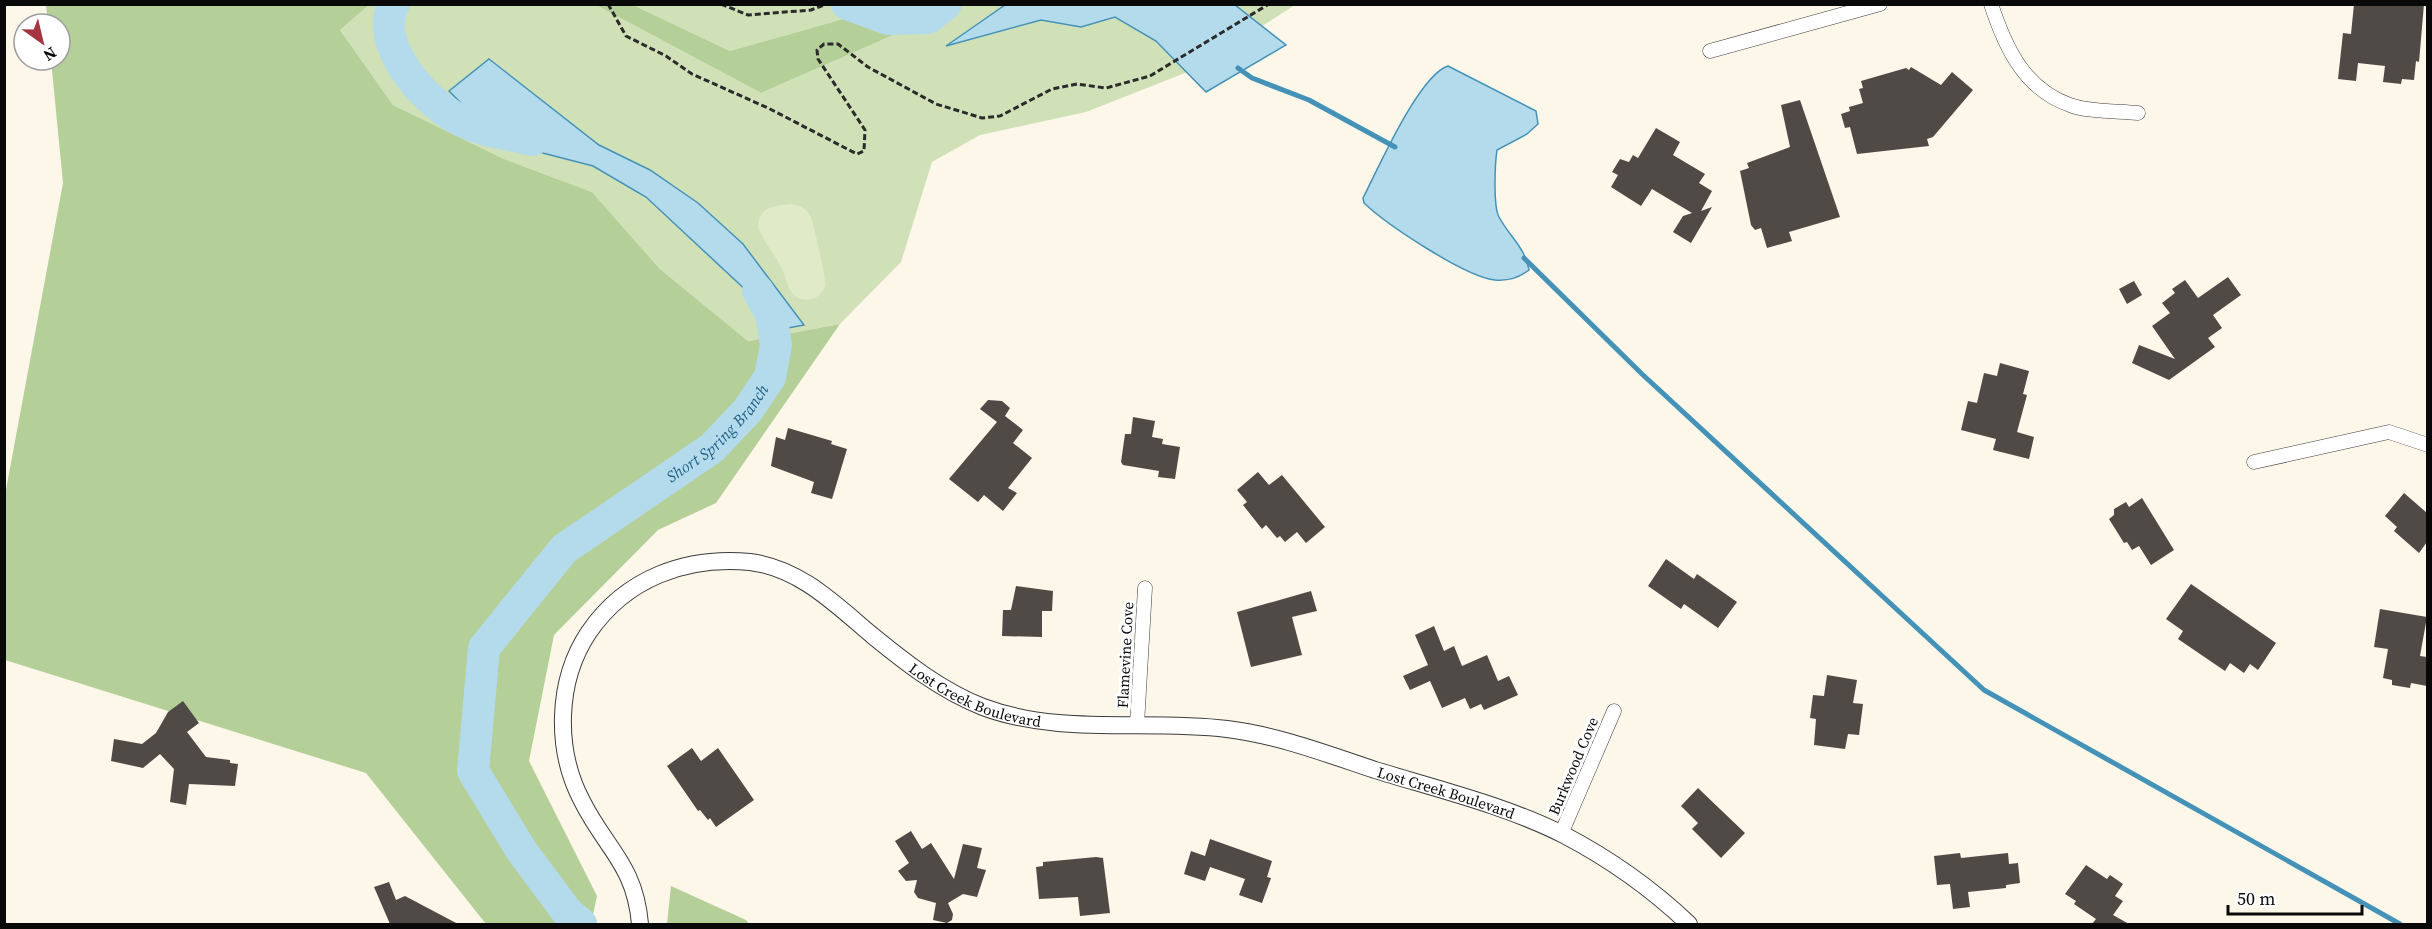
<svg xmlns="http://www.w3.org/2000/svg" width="2432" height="929" viewBox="0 0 2432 929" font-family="'Source Serif 4',serif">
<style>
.green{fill:#d0e1b8}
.forest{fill:#b5cf99}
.pitch{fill:#e0e9c8}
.water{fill:#b4dbec;stroke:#4592b9;stroke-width:1.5}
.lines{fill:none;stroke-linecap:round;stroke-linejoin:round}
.stream{stroke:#4592b9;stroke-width:5}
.river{stroke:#b4dbec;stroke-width:32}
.building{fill:#504a47}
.minor-casing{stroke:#3c3c3c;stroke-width:15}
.tertiary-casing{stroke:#3c3c3c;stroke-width:18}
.path{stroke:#2b2b2b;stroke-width:3;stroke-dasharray:6 3;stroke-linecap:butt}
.minor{stroke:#fff;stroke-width:14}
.tertiary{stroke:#fff;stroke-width:16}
.labels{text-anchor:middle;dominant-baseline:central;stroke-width:6;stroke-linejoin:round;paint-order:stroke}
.street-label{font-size:15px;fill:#090909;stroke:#fff}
.water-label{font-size:16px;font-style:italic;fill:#256389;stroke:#fff}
</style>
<rect width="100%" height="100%" fill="#fcf7e9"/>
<g class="green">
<polygon points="369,5 596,5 761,93 898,33 920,5 1295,5 1195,69 1086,112 980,135 932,162 901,262 840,324 748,341 660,269 592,192 504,159 393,105 340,30"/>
<polygon points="633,5 858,5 843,19 730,51"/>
</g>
<g class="forest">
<polygon points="46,5 369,5 340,30 393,105 504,159 592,192 660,269 748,341 840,324 716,503 658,530 554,635 529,761 597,896 591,924 486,924 366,773 5,660 5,495 63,183 51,60 60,60 60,24 48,24"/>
<polygon points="596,5 633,5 730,51 843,19 858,5 920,5 898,33 761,93"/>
<polygon points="671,886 746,920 749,924 667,924"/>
</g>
<path class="pitch" d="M791,204C798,205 806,208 810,215C813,220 827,282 825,286C821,299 806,304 795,296C788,290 786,279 783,271C776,255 764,243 758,227C759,206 773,206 791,204Z"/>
<g class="water">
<polygon points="1005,5 1235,5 1286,45 1206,92 1156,41 1115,17 1081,27 1041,20 946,46"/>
<polygon points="489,59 599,145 650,170 698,203 743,244 804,325 772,331 751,295 646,197 593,166 539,152 486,128 449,91"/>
<path d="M1448,66L1536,111L1538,124L1527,134L1497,150C1495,163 1493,206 1499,217C1509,236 1525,247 1529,270C1518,278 1509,281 1495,280C1465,277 1386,224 1364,203L1363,198C1378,169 1419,75 1448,66Z"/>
</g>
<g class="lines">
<g class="stream">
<polyline points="1238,68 1252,78 1309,100 1395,147"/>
<polyline points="1524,258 1642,374 1984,690 2400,924"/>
</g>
<g class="river">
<path d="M394,4C373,44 424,101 458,119C480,131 508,134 533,140"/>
<polyline points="847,4 888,19 928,18 946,4"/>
<path id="s1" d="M581,924L567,912L521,850L473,771L484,648L564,549L712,448L748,410L770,377L776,345L771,314L758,291"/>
</g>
</g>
<g class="building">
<polygon points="2354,4 2424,4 2419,62 2416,61 2414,80 2402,79 2401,84 2383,82 2385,66 2358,63 2356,81 2338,79 2343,33 2351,34"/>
<polygon points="1911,67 1941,85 1952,72 1973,90 1933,137 1927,139 1929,146 1857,154 1850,127 1845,128 1841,114 1850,111 1849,107 1863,103 1859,89 1863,88 1861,81 1906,68 1909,70"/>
<polygon points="1800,100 1840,217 1789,232 1792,241 1767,248 1761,228 1755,230 1751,225 1740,171 1749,168 1747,163 1790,147 1781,105"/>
<polygon points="1656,128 1680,142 1673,155 1705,174 1699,183 1712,191 1701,211 1712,207 1691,243 1673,232 1683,216 1692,213 1652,189 1641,206 1611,187 1618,175 1612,172 1620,159 1629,162 1633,155 1638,158"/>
<polygon points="2228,277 2241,295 2213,315 2222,328 2208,338 2215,347 2169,380 2132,363 2139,345 2175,359 2152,326 2170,313 2162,303 2175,293 2172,289 2185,280 2198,298"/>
<polygon points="2134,281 2142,295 2127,304 2119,289"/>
<polygon points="2000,363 2029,371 2023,394 2027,395 2017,432 2034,437 2029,459 1993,450 1996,439 1961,430 1968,401 1977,403 1984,373 1997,376"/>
<polygon points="988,400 1002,401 1010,408 1005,416 1023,430 1013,443 1032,458 1008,488 1017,493 1003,511 984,495 978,502 949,479 997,422 980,409"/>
<polygon points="1133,417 1155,421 1152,437 1163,439 1162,444 1180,447 1175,479 1158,477 1159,471 1123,465 1121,462 1125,434 1131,434"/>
<polygon points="788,428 832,441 831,444 847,449 832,499 811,493 814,482 771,466 776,437 785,440"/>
<polygon points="1258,472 1269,485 1282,475 1325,527 1306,543 1297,532 1285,542 1280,536 1277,538 1266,525 1262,529 1243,505 1247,502 1237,490"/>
<polygon points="2404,493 2427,513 2427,542 2419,553 2394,531 2397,527 2385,516"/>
<polygon points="2142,498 2174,550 2151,565 2139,546 2132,550 2127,542 2124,543 2109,519 2114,515 2114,509 2126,502 2129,507"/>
<polygon points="1666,559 1694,579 1697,574 1737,602 1718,628 1684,604 1681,609 1648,586"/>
<polygon points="2191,584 2276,643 2258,670 2250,664 2244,673 2230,663 2225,671 2178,639 2183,631 2166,619"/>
<polygon points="1016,586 1053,591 1052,611 1042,611 1042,637 1002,636 1003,610 1011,610"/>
<polygon points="1311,591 1317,611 1292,617 1302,655 1251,667 1237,612"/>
<polygon points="2380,609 2427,617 2420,656 2427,657 2427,686 2411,683 2410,688 2392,685 2392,680 2383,678 2388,649 2374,647"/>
<polygon points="1434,626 1444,651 1454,646 1462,666 1487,655 1498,681 1509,676 1518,695 1484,710 1481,704 1470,709 1465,698 1442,708 1430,681 1410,690 1403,676 1428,665 1415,635"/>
<polygon points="1827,675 1857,680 1853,703 1863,704 1859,735 1848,734 1845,749 1814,745 1816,719 1810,718 1813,695 1824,696"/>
<polygon points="183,701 199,723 187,732 206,757 230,760 230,763 238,764 235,786 189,784 186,805 170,802 174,769 160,754 143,768 111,761 114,739 142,744 156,733 168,712"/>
<polygon points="692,748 701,761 718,748 754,800 716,827 710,818 708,820 700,810 698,811 667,766"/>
<polygon points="1698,788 1745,833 1721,858 1692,829 1698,823 1681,806"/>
<polygon points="911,831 922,849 931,843 954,879 963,844 982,848 977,868 986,870 977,897 963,894 948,903 953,914 952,920 947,923 933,920 936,903 918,898 914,892 917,880 906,881 898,871 909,863 895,841"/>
<polygon points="1210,839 1272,861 1267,877 1271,878 1262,903 1239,895 1245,879 1210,867 1205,881 1184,874 1191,851 1205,856"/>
<polygon points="1960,853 1961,858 2008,853 2009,864 2018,863 2020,883 2006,885 2006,888 1968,892 1970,907 1953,909 1950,884 1937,885 1934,856"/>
<polygon points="1096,857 1103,858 1110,913 1080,916 1078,897 1039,899 1036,867 1043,866 1043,862"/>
<polygon points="2086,865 2107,879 2110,875 2123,884 2115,896 2123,901 2113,915 2129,924 2092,924 2096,919 2074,904 2076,901 2065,894"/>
<polygon points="389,882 396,900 405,896 458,924 390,924 374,887"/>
</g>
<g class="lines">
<g class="minor-casing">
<g id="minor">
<path d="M1991,4C2005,47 2024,89 2070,105C2087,112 2119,111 2138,113"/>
<polyline points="1710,51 1880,4"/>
<polyline points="2254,462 2389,432 2428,445"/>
<polyline points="1137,724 1145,588"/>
<polyline points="1561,834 1614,711"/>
</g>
</g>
<g class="tertiary-casing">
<g id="tertiary">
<path id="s2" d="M640,924C635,865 606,849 582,801C555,750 556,681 589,632C626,578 686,556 750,562C800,568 836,605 873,636C906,663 942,691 983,707C1061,736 1146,719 1227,729C1277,735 1327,754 1375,770C1437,789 1507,806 1564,835C1610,859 1652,889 1689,924"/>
</g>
</g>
<g class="path">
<polyline points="608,4 626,36 666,56 692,74 768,108 857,154 864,151 865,130 818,59 817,50 824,44 838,44 868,67 936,104 982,118 1000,116 1052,89 1077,84 1106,88 1150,76 1269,4"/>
<polyline points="721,4 748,15 811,10 827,4"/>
</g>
<use href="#minor" class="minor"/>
<use href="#tertiary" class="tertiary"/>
</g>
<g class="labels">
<g class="street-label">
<text transform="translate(1125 655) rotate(-87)">Flamevine Cove</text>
<text stroke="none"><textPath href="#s2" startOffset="765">Lost Creek Boulevard</textPath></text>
<text transform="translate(1573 766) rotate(-67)">Burkwood Cove</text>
<text stroke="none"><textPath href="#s2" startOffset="1251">Lost Creek Boulevard</textPath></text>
</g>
<g class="water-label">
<text stroke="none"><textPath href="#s1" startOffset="632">Short Spring Branch</textPath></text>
</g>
</g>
<rect width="2432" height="929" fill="none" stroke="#090909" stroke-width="12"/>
<g transform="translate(42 42) rotate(146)"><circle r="28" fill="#ffffff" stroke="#9d9d9d" stroke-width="1.5"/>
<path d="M0-4.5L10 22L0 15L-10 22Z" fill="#a53541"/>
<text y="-9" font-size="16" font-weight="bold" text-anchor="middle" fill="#090909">N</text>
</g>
<path d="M2228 905v9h134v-9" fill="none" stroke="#090909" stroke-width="3"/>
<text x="2237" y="905" font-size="18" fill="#090909" stroke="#ffffff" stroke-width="4.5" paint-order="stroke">50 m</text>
</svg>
